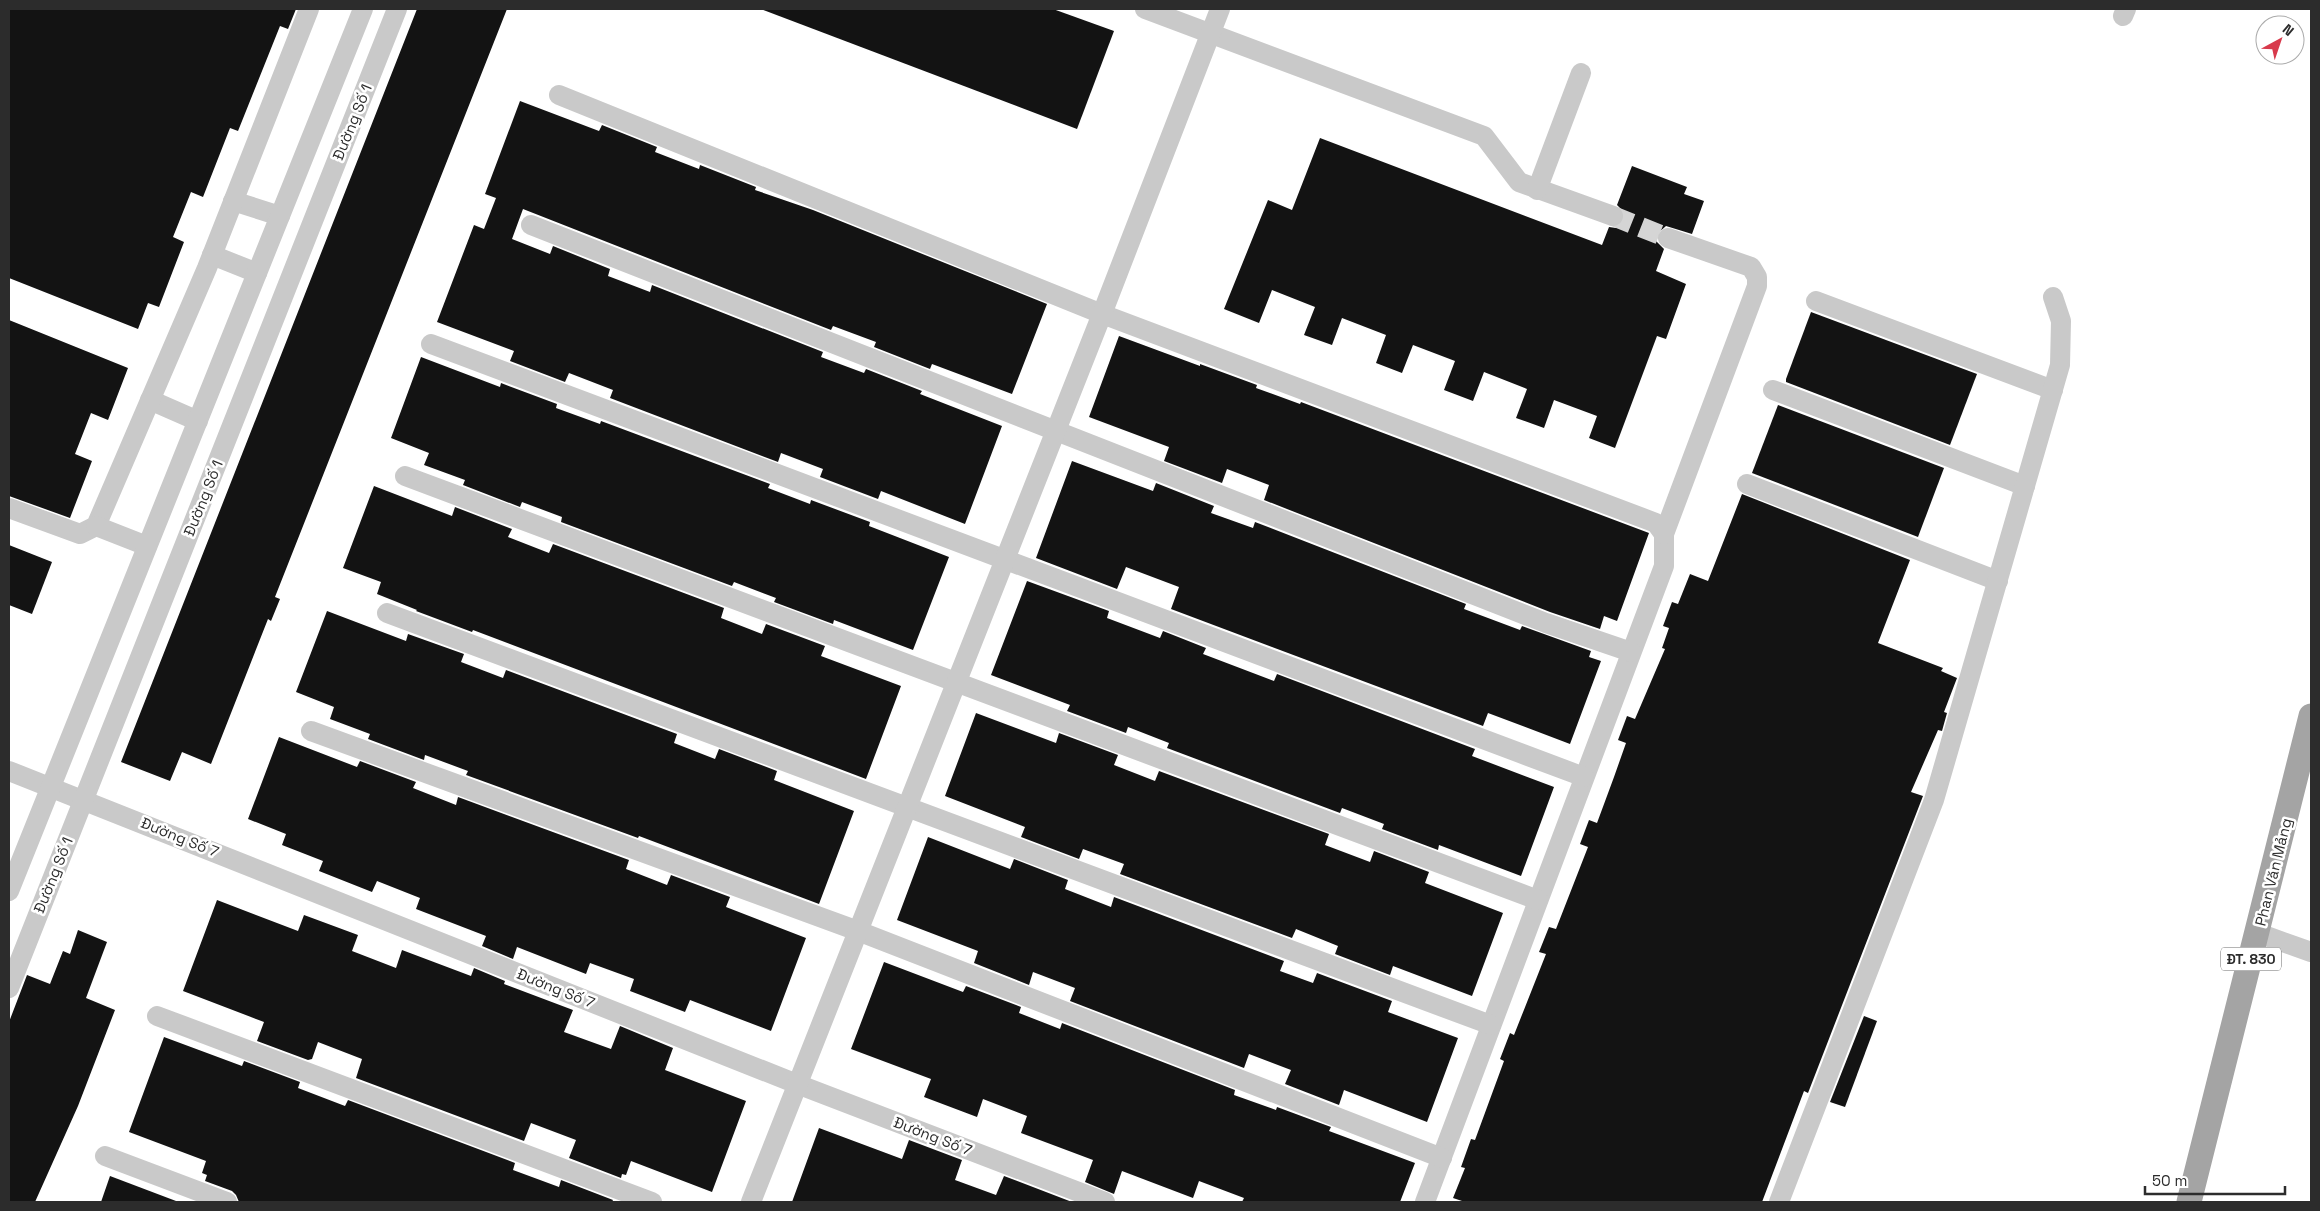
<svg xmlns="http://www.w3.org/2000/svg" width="2320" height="1211" viewBox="0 0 2320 1211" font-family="'Space Grotesk',sans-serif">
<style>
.building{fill:#131313}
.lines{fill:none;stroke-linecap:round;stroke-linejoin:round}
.minor-tunnel{stroke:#d5d5d5;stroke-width:20;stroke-dasharray:20 10;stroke-linecap:butt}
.minor{stroke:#c9c9c9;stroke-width:20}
.major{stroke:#a4a4a4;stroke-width:25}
.labels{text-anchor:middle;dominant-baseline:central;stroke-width:5;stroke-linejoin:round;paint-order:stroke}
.shield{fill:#fff;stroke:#6b6b6b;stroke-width:1}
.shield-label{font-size:14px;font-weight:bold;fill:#2c2c2c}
.street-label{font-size:15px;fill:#2c2c2c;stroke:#fff}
</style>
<rect width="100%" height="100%" fill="#fff"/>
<g class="building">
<polygon points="9,9 296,9 288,29 280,26 238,131 230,128 203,197 191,192 173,237 184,242 159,307 148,303 138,329 9,278"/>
<polygon points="417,9 507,9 275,597 280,599 271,621 268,619 211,764 182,752 170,781 121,762"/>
<polygon points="761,9 1053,9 1114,31 1077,129"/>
<polygon points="520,101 599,131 602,125 657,147 655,152 699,169 700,165 756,187 755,190 813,210 1047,304 1012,394 932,364 930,369 874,347 876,342 833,326 831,330 523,209 512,239 550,254 553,246 610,269 608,276 650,292 652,285 823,352 821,357 864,373 866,369 922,391 920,394 1002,426 965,524 881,491 878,499 820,477 823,469 781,453 778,462 610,398 613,390 569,373 565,382 510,361 514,351 437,322 474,225 484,229 496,198 485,194"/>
<polygon points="1320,138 1602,245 1609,227 1616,228 1624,220 1625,213 1617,205 1632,166 1687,187 1684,194 1704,201 1692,234 1666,226 1657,234 1656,241 1664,249 1656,271 1686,284 1666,339 1657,336 1615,448 1589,438 1597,416 1554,400 1544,428 1516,418 1527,389 1484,372 1473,401 1444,390 1455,361 1413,345 1402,373 1376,363 1386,335 1342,318 1332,345 1304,335 1315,307 1272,290 1259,323 1224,309 1268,200 1292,210"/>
<polygon points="1811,312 1977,374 1950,445 1786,382 1786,379"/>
<polygon points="9,320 128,368 108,420 91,413 75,454 92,461 70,518 9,496"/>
<polygon points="1119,336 1200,366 1200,364 1257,385 1256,388 1300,404 1301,402 1649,533 1617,621 1604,616 1600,629 1550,612 1264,500 1269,485 1227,469 1222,483 1164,461 1169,447 1089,417"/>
<polygon points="421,357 500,387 501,383 557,404 556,408 600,424 601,421 770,484 768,488 810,504 811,500 870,522 869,526 949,557 913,650 834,620 833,624 774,602 776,598 734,582 732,586 561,522 562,517 522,502 520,507 463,485 465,480 424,465 429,453 391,438"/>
<polygon points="1778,405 1944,468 1918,537 1752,473"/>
<polygon points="1072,461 1153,491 1156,483 1214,506 1211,513 1253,528 1255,522 1466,604 1464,609 1520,630 1522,626 1591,651 1589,657 1601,661 1570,744 1488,713 1483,726 1171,609 1179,587 1126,567 1117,589 1036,558"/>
<polygon points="374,486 452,516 455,507 512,529 508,537 549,553 553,544 724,608 721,618 762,634 766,624 825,646 821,656 901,686 866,779 473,630 472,632 416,611 417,610 377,594 381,582 343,568"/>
<polygon points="1742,494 1910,560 1878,643 1943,668 1941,671 1957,678 1944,712 1947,713 1942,731 1938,730 1911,792 1923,796 1808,1093 1804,1091 1762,1202 1465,1202 1453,1198 1465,1168 1461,1167 1471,1139 1475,1140 1504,1061 1500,1059 1510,1033 1514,1035 1546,954 1539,952 1549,927 1556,929 1588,847 1580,844 1589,820 1597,823 1614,777 1626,743 1618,740 1627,716 1635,719 1665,649 1662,648 1669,628 1663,626 1672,602 1678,604 1690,574 1708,581"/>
<polygon points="9,545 52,562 32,614 9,605"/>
<polygon points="1027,581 1109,611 1107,618 1160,638 1163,631 1206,648 1203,654 1274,681 1277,674 1475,749 1472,756 1554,787 1521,876 1439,845 1438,850 1382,829 1384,824 1342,808 1340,813 1167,748 1169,743 1128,727 1126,733 1067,711 1070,705 991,675"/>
<polygon points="327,611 406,641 408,634 464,654 461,662 503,678 506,670 677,734 674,743 715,759 719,749 777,771 774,780 854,811 819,904 639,836 638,838 466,775 468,771 425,755 424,760 368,739 370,734 330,719 334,707 296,692"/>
<polygon points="976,713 1056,743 1059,733 1118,755 1114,765 1155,781 1159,771 1329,834 1325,845 1370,862 1374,851 1429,872 1425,883 1503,913 1472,996 1393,966 1390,975 1335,954 1338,946 1296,929 1292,938 1120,874 1124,864 1083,849 1079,859 1021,837 1025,827 945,796"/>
<polygon points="279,737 357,767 360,761 416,782 413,788 456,805 458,797 629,860 626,869 667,885 671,875 730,897 726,907 806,938 771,1031 690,1000 685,1012 630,991 634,979 590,963 586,974 517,947 513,959 482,946 486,936 416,909 420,898 377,881 372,892 319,871 323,861 282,845 286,834 248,819"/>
<polygon points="928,837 1010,869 1014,859 1068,880 1065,889 1111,907 1114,897 1284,961 1280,971 1313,983 1317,973 1392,1001 1388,1012 1458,1038 1427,1122 1344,1090 1339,1105 1285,1084 1291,1070 1249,1054 1244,1068 1070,1001 1075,988 1033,972 1029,985 974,963 978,951 897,920"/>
<polygon points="217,900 298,931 304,915 358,935 352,951 396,968 402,950 471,976 474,968 505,981 504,984 573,1010 564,1032 611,1049 620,1026 673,1048 665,1070 746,1101 712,1192 631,1161 626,1175 622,1174 621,1178 569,1158 576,1140 531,1123 524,1141 356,1078 362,1059 318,1042 312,1059 308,1060 257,1041 264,1022 183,991"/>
<polygon points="78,930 107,942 86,998 115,1010 78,1106 35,1202 9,1202 9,1022 27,975 50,984 63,951 70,954"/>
<polygon points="884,962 963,992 966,986 1021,1007 1019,1013 1060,1029 1062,1023 1235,1090 1234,1095 1276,1110 1277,1107 1331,1127 1329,1131 1415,1163 1400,1202 1242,1202 1244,1198 1199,1181 1193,1198 1122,1171 1114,1194 1085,1182 1093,1160 1021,1133 1027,1116 983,1099 977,1117 924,1097 931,1079 851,1049"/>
<polygon points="1864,1016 1877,1021 1845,1107 1830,1102"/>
<polygon points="164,1037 242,1066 244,1061 300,1082 298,1088 345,1106 348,1100 515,1163 513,1170 559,1187 561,1180 613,1200 612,1202 239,1202 236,1195 232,1191 205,1181 207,1175 202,1173 206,1161 129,1132"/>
<polygon points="819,1128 902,1159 909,1140 962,1160 955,1180 996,1195 1004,1176 1072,1202 792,1202"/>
<polygon points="110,1176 176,1201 176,1202 101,1202"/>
</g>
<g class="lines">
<polyline class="minor-tunnel" points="1613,216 1668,238"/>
<g class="minor">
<polyline points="1145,9 1484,136 1519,182 1613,216"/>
<polyline points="2123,16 2126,9"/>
<polyline points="559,95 1102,314 1656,523 1664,534 1664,566 1425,1202"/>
<polyline points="1537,190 1581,73"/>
<polyline points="233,201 280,216"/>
<polyline points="531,225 1546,623 1631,652"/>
<polyline points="212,255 257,273"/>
<polyline points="1816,301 2053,390"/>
<polyline points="431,344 1584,777"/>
<polyline points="1773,390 2025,486"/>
<polyline points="150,400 198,421"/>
<polyline points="405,476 1538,900"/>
<polyline points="1747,484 1998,581"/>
<polyline points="9,508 80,534 96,526 207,268 309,9"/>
<polyline points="96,526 147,546"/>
<polyline points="1664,534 1757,286 1757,277 1751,267 1668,238"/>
<polyline points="387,613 1491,1025"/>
<polyline points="311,731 858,931 1442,1158"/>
<polyline points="9,771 797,1084 1105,1202"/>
<polyline points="9,891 363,9"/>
<polyline points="2258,933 2311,952"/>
<polyline points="9,988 397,9"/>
<polyline points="157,1016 652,1202"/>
<polyline points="105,1156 227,1202"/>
<polyline points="751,1202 1102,314 1220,9"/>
<polyline points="1779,1202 1934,800 2060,365 2061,321 2053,297"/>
</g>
<polyline class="major" points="2189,1202 2311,716"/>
</g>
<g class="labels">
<rect class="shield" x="2221" y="947.5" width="60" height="23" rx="4"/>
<g class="shield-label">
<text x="2251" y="959">ĐT. 830</text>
</g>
<g class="street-label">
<text transform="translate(352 122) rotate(-68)">Đường Số 1</text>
<text transform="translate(203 498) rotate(-68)">Đường Số 1</text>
<text transform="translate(180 837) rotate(22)">Đường Số 7</text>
<text transform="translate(2273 872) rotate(-76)">Phan Văn Mảng</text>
<text transform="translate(53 875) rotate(-68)">Đường Số 1</text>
<text transform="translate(556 988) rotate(22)">Đường Số 7</text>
<text transform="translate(933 1136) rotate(21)">Đường Số 7</text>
</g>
</g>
<rect width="2320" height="1211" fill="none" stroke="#2c2c2c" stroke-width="20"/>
<g transform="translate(2280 40) rotate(40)"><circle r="24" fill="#ffffff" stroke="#ababab"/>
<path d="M0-4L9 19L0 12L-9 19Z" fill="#d83a4c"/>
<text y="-8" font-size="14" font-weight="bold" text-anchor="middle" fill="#2c2c2c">N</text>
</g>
<path d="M2145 1186v8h140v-8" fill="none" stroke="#2c2c2c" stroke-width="2.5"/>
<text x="2152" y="1186" font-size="15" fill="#2c2c2c" stroke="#ffffff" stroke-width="4" paint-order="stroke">50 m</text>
</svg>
